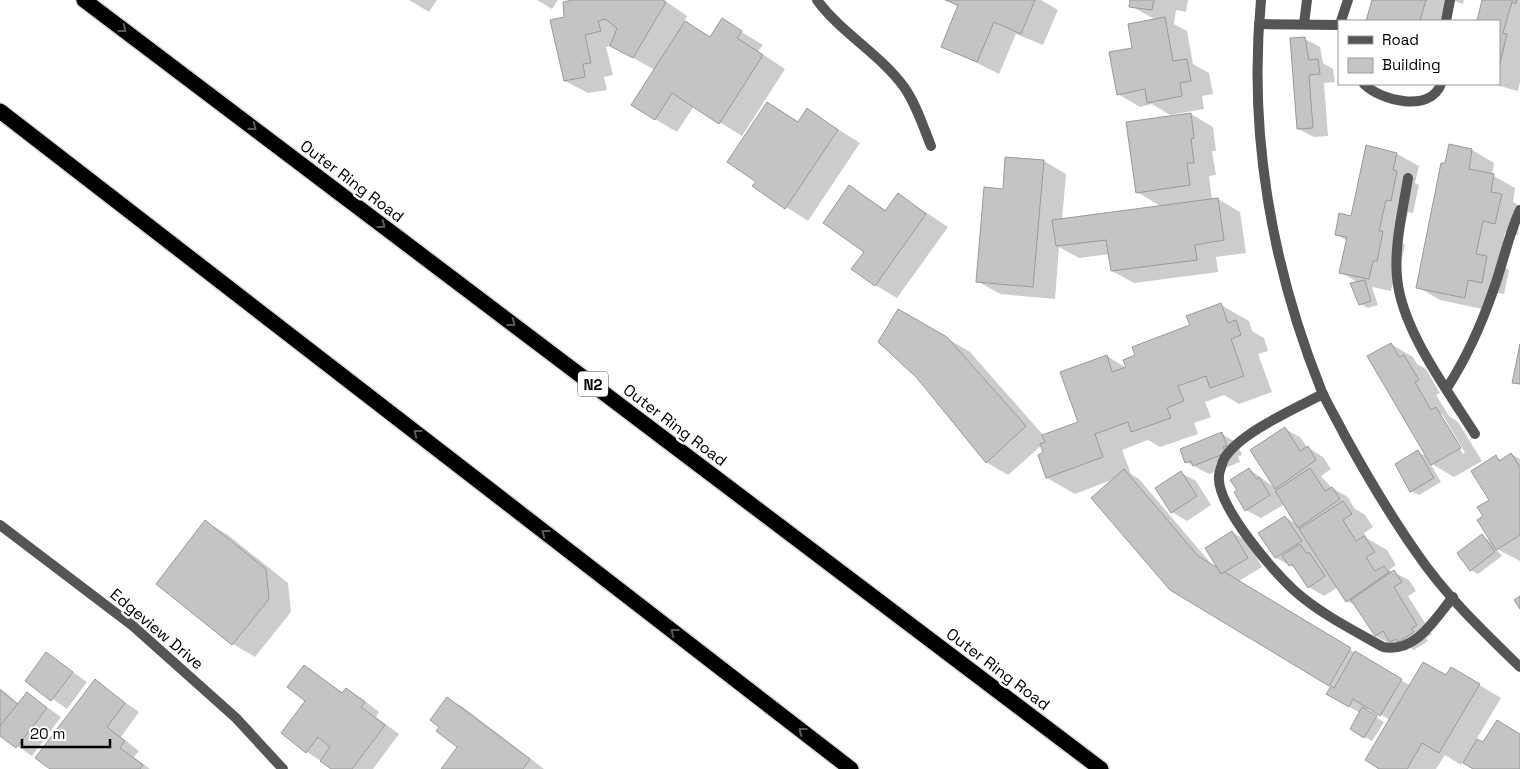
<svg xmlns="http://www.w3.org/2000/svg" width="1520" height="769" viewBox="0 0 1520 769" font-family="'Space Grotesk',sans-serif">
<style>
.shadow{fill:#0003;fill-rule:evenodd}
.building{fill:#c4c4c4;stroke:#999}
.lines{fill:none;stroke-linecap:round;stroke-linejoin:round}
.motorway-casing{stroke:#dbdbdb;stroke-width:18}
.service{stroke:#555;stroke-width:10}
.minor{stroke:#555;stroke-width:10}
.motorway{stroke:#000;stroke-width:15}
.oneway{stroke:#595959}
.labels{text-anchor:middle;dominant-baseline:central;stroke-width:5;stroke-linejoin:round;paint-order:stroke}
.shield{fill:#fff;stroke:#4c4c4c;stroke-width:1}
.shield-label{font-size:15px;font-weight:bold;fill:#000}
.street-label{font-size:16px;fill:#000;stroke:#fff}
</style>
<rect width="100%" height="100%" fill="#fff"/>
<g class="shadow">
<polygon points="409,0 437,0 429,12"/>
<polygon points="537,0 558,0 552,9"/>
<polygon points="580,0 664,0 687,16 684,22 711,38 722,20 763,45 758,51 785,69 742,136 694,106 677,132 655,119 655,70 612,46 606,47 613,75 604,77 607,90 588,93 565,81 565,19"/>
<polygon points="946,0 1041,0 1058,10 1043,45 1016,34 999,74 943,46 959,7"/>
<polygon points="1132,0 1188,0 1186,12 1176,10 1174,24 1187,31 1193,64 1209,73 1213,94 1202,96 1204,109 1170,115 1152,104 1140,107 1118,94 1134,49 1156,20 1131,6"/>
<polygon points="1373,0 1464,0 1463,4 1452,0 1445,21 1367,21"/>
<polygon points="1484,0 1520,0 1520,82 1518,91 1492,84 1499,84 1499,21 1478,21"/>
<polygon points="1305,39 1320,47 1323,63 1333,69 1335,82 1324,83 1328,136 1314,137 1298,129"/>
<polygon points="767,103 799,122 807,110 860,143 808,221 754,186 758,181"/>
<polygon points="1191,114 1213,127 1216,151 1212,151 1216,175 1209,176 1212,200 1218,199 1240,212 1246,253 1216,257 1218,272 1134,283 1112,271 1110,254 1079,258 1059,247 1055,299 1000,294 977,281 1004,191 1044,161 1066,174 1062,220 1162,207 1137,192"/>
<polygon points="1450,146 1472,150 1494,163 1492,175 1515,188 1513,202 1520,206 1518,235 1505,233 1499,264 1509,270 1504,294 1490,292 1487,310 1440,300 1418,287"/>
<polygon points="1367,147 1397,154 1419,166 1415,183 1419,185 1413,213 1408,212 1401,243 1405,245 1399,273 1395,272 1391,291 1372,287 1378,305 1368,308 1360,304 1359,283 1340,272 1347,241 1336,234 1352,218"/>
<polygon points="850,187 886,210 898,194 948,227 897,298 875,285"/>
<polygon points="1221,305 1249,321 1252,331 1264,338 1268,351 1258,354 1272,392 1239,404 1224,395 1205,402 1211,417 1194,423 1198,434 1160,447 1148,440 1122,450 1131,474 1139,479 1213,566 1220,570 1232,532 1247,541 1262,567 1239,581 1365,659 1411,686 1446,676 1451,668 1501,698 1476,740 1484,744 1520,735 1520,769 1475,769 1463,762 1461,765 1445,755 1436,769 1382,769 1390,720 1369,707 1366,711 1384,722 1372,741 1351,729 1360,713 1328,694 1332,687 1171,589 1114,479 1075,494 1047,478 1042,445 1008,475 986,462 899,310 970,352 1044,436 1080,423 1107,356 1128,369"/>
<path d="M1391,344L1413,357L1417,364L1426,369L1440,393L1436,395L1449,416L1458,422L1482,461L1454,477L1430,463L1441,482L1419,495L1411,491L1418,452L1428,457ZM1439,414H1442L1465,453L1463,454Z"/>
<polygon points="1285,429 1300,437 1307,447 1323,457 1331,469 1321,476 1332,488 1348,497 1354,508 1365,515 1373,527 1364,533 1368,539 1387,550 1396,565 1389,570 1409,580 1416,591 1408,596 1432,634 1426,638 1428,641 1414,650 1410,648 1407,650 1394,642 1391,644 1375,636 1357,606 1347,601 1338,587 1324,596 1309,587 1297,569 1276,558 1285,517 1297,524 1285,504 1261,518 1246,510 1249,469 1275,488"/>
<polygon points="1222,434 1237,443 1242,455 1238,456 1240,462 1209,474 1186,462"/>
<polygon points="1511,454 1520,459 1520,561 1495,548 1502,556 1478,574 1471,570 1482,536 1492,542 1484,517 1490,500 1496,457 1502,460"/>
<polygon points="1181,473 1196,481 1211,505 1187,521 1172,512"/>
<polygon points="206,522 228,535 288,583 291,612 255,657 233,644 157,583"/>
<polygon points="47,654 87,682 67,709 26,680"/>
<polygon points="304,666 343,693 346,689 361,698 379,712 376,717 399,734 373,769 333,769 307,752 307,701"/>
<polygon points="95,681 139,712 121,737 139,751 134,757 150,769 52,769"/>
<polygon points="0,688 19,704 27,693 61,717 32,756 0,734"/>
<polygon points="448,699 463,707 544,769 442,769 459,747 440,726"/>
</g>
<g class="building">
<polygon points="572,0 663,0 666,2 633,58 610,46 617,28 605,19 598,21 601,31 585,35 591,63 583,64 585,77 564,81 550,20 564,17 563,2"/>
<polygon points="945,0 1035,0 1021,34 994,22 977,62 941,47 958,5"/>
<polygon points="1130,0 1154,0 1152,10 1129,7"/>
<polygon points="1372,0 1426,0 1420,20 1424,21 1366,21"/>
<polygon points="1482,0 1517,0 1516,4 1512,2 1503,33 1507,34 1499,67 1499,21 1477,21"/>
<polygon points="1165,17 1173,61 1187,59 1191,81 1180,83 1182,96 1147,103 1145,89 1117,95 1109,52 1132,48 1128,24"/>
<polygon points="722,18 742,31 737,38 763,55 719,124 672,93 655,120 631,105 685,21 710,37"/>
<polygon points="1305,37 1309,60 1318,59 1320,74 1309,75 1313,128 1297,129 1290,38"/>
<polygon points="767,102 798,122 807,108 838,130 785,209 752,186 756,182 727,162"/>
<polygon points="1191,113 1194,138 1191,139 1194,163 1187,163 1190,185 1136,193 1126,122"/>
<polygon points="1449,144 1472,149 1469,169 1494,174 1491,192 1502,194 1495,224 1483,221 1476,254 1487,256 1482,283 1468,280 1465,298 1416,288 1441,163 1445,163"/>
<polygon points="1366,145 1397,153 1393,170 1397,171 1391,201 1386,200 1379,231 1383,231 1377,261 1373,261 1369,279 1339,273 1347,237 1335,235 1339,213 1351,216"/>
<polygon points="1005,157 1044,160 1033,287 976,282 984,187 1003,189"/>
<polygon points="849,185 885,211 898,193 926,214 875,286 851,269 864,252 823,223"/>
<polygon points="1218,198 1224,240 1195,245 1197,260 1111,271 1106,240 1056,246 1052,220"/>
<polygon points="1365,280 1371,301 1359,305 1350,283"/>
<polygon points="1221,303 1228,323 1236,320 1241,335 1231,339 1244,376 1210,388 1206,376 1178,386 1184,401 1167,408 1171,418 1131,432 1128,422 1095,434 1103,457 1046,478 1038,455 1043,452 1040,444 1045,442 1042,435 1078,422 1060,372 1107,355 1112,372 1126,367 1123,360 1135,355 1132,347 1190,325 1186,316"/>
<polygon points="898,309 947,337 1026,426 986,463 917,378 878,342"/>
<polygon points="1391,343 1399,357 1404,355 1419,380 1415,382 1431,410 1436,407 1461,448 1431,465 1367,356"/>
<polygon points="1520,344 1520,384 1512,383"/>
<polygon points="1285,427 1300,451 1308,446 1316,460 1275,489 1250,450"/>
<polygon points="1222,432 1227,446 1223,447 1226,453 1193,466 1191,461 1185,463 1180,449"/>
<polygon points="1418,450 1434,478 1410,492 1395,464"/>
<polygon points="1511,453 1520,467 1520,535 1496,550 1477,520 1483,516 1477,507 1489,500 1471,471 1496,455 1499,461"/>
<polygon points="1249,468 1256,479 1259,477 1270,495 1245,511 1234,492 1237,490 1230,480"/>
<polygon points="1310,468 1325,491 1332,487 1340,499 1298,528 1275,491"/>
<polygon points="1124,469 1198,556 1351,648 1329,686 1170,590 1091,498"/>
<polygon points="1181,471 1197,496 1171,513 1155,488"/>
<polygon points="1343,501 1352,514 1343,520 1356,541 1364,536 1375,552 1366,557 1375,571 1384,566 1389,572 1346,602 1299,529"/>
<polygon points="1285,516 1302,541 1275,558 1258,533"/>
<polygon points="205,520 266,569 269,599 232,645 156,584"/>
<polygon points="1232,531 1248,558 1221,574 1205,548"/>
<polygon points="1482,534 1495,552 1470,571 1457,553"/>
<polygon points="1300,544 1307,554 1309,552 1325,576 1308,588 1292,564 1289,566 1282,556"/>
<polygon points="1394,570 1402,582 1394,587 1417,625 1411,629 1414,632 1398,642 1396,639 1390,642 1383,631 1375,636 1351,600"/>
<polygon points="1520,596 1520,609 1514,600"/>
<polygon points="1355,651 1402,679 1380,716 1353,699 1349,707 1326,694 1331,686 1334,688"/>
<polygon points="46,652 73,672 51,701 25,681"/>
<polygon points="1423,662 1446,675 1451,667 1480,684 1439,753 1422,743 1407,769 1379,769 1365,760"/>
<polygon points="304,665 342,693 346,688 365,702 361,707 385,725 352,769 331,769 320,761 330,747 318,737 306,753 281,733 305,701 287,687"/>
<polygon points="95,679 125,703 107,727 125,741 120,748 143,765 140,769 50,769 35,758"/>
<polygon points="0,690 21,707 1,732 0,731"/>
<polygon points="27,692 47,708 16,748 0,736 0,726"/>
<polygon points="447,697 530,759 523,769 441,769 457,747 436,731 439,727 430,720"/>
<polygon points="1362,707 1377,716 1364,738 1350,729"/>
<polygon points="1497,720 1520,734 1520,769 1473,769 1463,763 1477,739 1483,742"/>
</g>
<g class="lines">
<g class="motorway-casing">
<g id="motorway">
<polyline points="84,0 1101,769"/>
<polyline points="0,111 851,769"/>
</g>
</g>
<polyline class="service" points="1304,24 1307,0"/>
<g class="minor">
<path d="M817,0C841,33 879,53 904,87C916,104 923,126 931,146"/>
<path d="M1261,0C1248,134 1272,268 1322,392C1329,407 1338,422 1345,436C1367,476 1390,515 1416,552C1445,595 1483,631 1520,667"/>
<polyline points="1341,21 1348,0"/>
<polyline points="1446,21 1450,0"/>
<polyline points="1259,24 1339,25"/>
<path d="M1364,84C1381,101 1430,113 1441,84"/>
<path d="M1408,178C1403,210 1394,245 1397,277C1401,329 1448,391 1475,434"/>
<path d="M1447,388C1467,357 1481,326 1493,291C1503,264 1508,236 1520,210"/>
<path d="M1323,394C1298,407 1235,435 1223,461C1222,465 1219,472 1219,476C1216,505 1274,573 1296,592C1321,614 1353,630 1383,647C1416,653 1434,620 1453,597"/>
<polyline points="0,525 133,626 236,718 283,769"/>
</g>
<use href="#motorway" class="motorway"/>
</g>
<defs><path id="oneway-chevron" d="M-2-3.5L2.5 0L-2 3.5" fill="none" stroke-width="1.6" stroke-linecap="round" stroke-linejoin="round" transform="scale(1.25)"/></defs>
<g class="oneway">
<use href="#oneway-chevron" transform="translate(123 29) rotate(37)"/>
<use href="#oneway-chevron" transform="translate(253 127) rotate(37)"/>
<use href="#oneway-chevron" transform="translate(382 225) rotate(37)"/>
<use href="#oneway-chevron" transform="translate(512 323) rotate(37)"/>
<use href="#oneway-chevron" transform="translate(417 433) rotate(-142)"/>
<use href="#oneway-chevron" transform="translate(545 533) rotate(-142)"/>
<use href="#oneway-chevron" transform="translate(674 632) rotate(-142)"/>
<use href="#oneway-chevron" transform="translate(802 731) rotate(-142)"/>
</g>
<g class="labels">
<rect class="shield" x="578" y="371.5" width="30" height="25" rx="4"/>
<g class="shield-label">
<text x="593" y="384">N2</text>
</g>
<g class="street-label">
<text transform="translate(352 181) rotate(37)">Outer Ring Road</text>
<text transform="translate(675 425) rotate(37)">Outer Ring Road</text>
<text transform="translate(157 629) rotate(40)">Edgeview Drive</text>
<text transform="translate(998 669) rotate(37)">Outer Ring Road</text>
</g>
</g>
<rect x="1338" y="20" width="162" height="65" fill="#ffffff" stroke="#999999"/>
<rect x="1348" y="36" width="25" height="8" fill="#555555" stroke="#999999"/>
<text x="1382" y="45" font-size="15" fill="#000000">Road</text>
<rect x="1348" y="58" width="25" height="15" fill="#c4c4c4" stroke="#999999"/>
<text x="1382" y="70" font-size="15" fill="#000000">Building</text>
<path d="M22 739v8h88v-8" fill="none" stroke="#000000" stroke-width="2.5"/>
<text x="30" y="739" font-size="15" fill="#000000" stroke="#ffffff" stroke-width="4" paint-order="stroke">20 m</text>
</svg>
